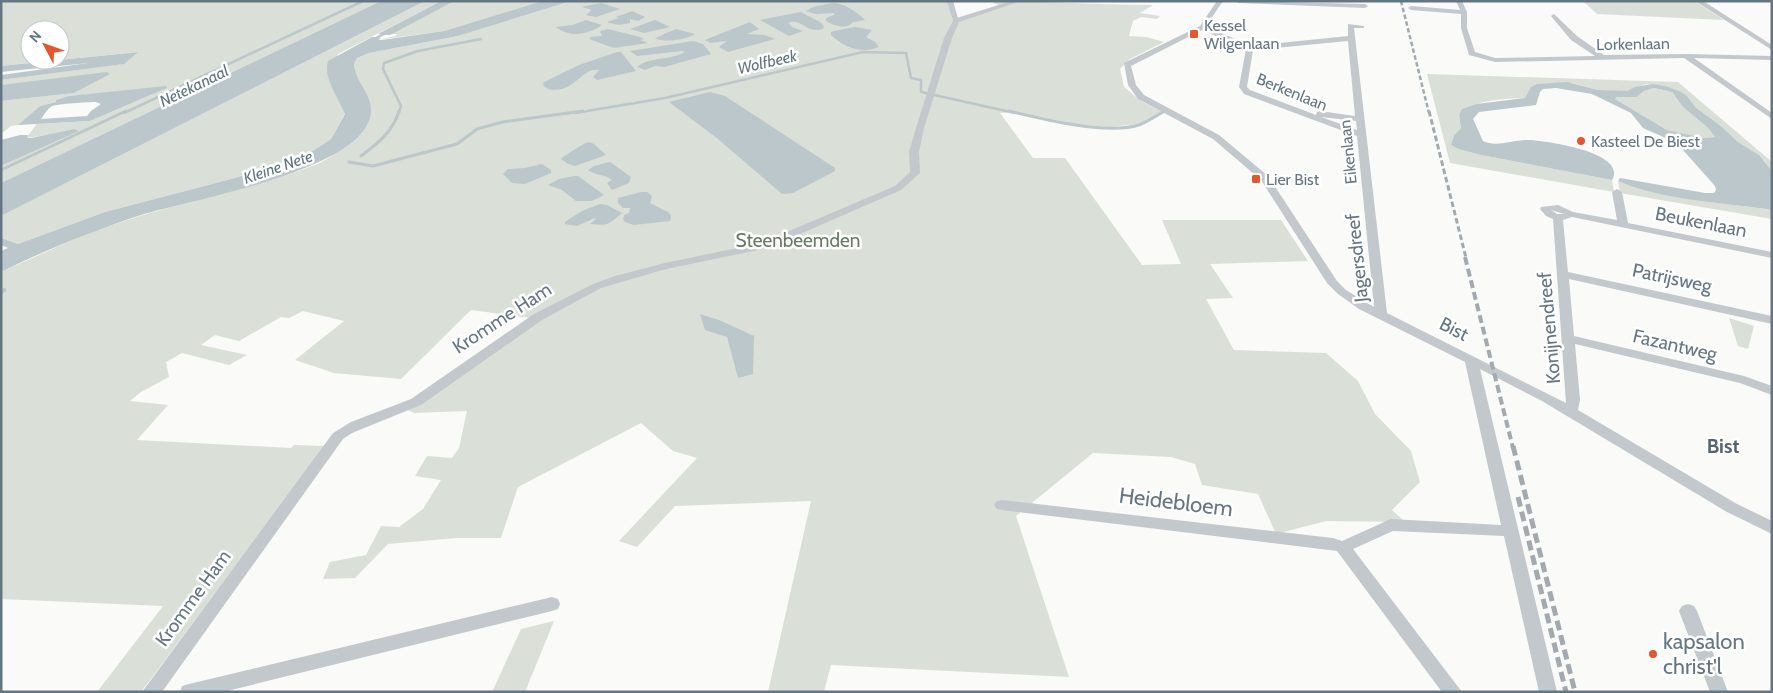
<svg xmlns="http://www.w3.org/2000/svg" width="1773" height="693" viewBox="0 0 1773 693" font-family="Cabin,sans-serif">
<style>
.green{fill:#dadfd7}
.water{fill:#bbc7cb;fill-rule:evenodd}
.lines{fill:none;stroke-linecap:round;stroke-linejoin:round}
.stream-far2{stroke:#bbc7cb;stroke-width:2.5}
.stream-far1{stroke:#bbc7cb;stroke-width:3}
.stream{stroke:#bbc7cb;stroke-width:4}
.minor{fill:#c3c8cc;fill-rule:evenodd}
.rail-far3{stroke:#a2aab0;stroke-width:2.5;stroke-dasharray:4.5 2.5;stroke-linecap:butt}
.rail-far2{stroke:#a2aab0;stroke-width:3;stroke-dasharray:5.5 3;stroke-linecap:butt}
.rail-far1{stroke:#a2aab0;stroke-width:4;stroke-dasharray:8 4;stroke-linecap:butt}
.rail{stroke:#a2aab0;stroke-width:5;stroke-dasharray:10 5;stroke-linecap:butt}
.poi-dot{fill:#e4572e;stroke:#fff;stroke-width:2}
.labels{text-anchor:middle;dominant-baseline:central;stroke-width:5;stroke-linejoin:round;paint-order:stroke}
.far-poi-label{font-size:16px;fill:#657683;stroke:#fff;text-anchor:start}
.far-street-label{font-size:16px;fill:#657683;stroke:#fff}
.far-water-label{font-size:16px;font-style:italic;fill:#60757c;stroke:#fff}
.street-label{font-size:19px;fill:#657683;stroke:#fff}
.park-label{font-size:19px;fill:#687a64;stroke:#fff}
.neighbourhood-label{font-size:20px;font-weight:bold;fill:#57646e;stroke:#fff}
.near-street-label{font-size:22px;fill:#657683;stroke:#fff}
.near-poi-label{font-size:22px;fill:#657683;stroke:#fff;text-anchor:start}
</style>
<rect width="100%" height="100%" fill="#fafaf8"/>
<g class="green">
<polygon points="8,1 381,1 1,183 1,166 78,131 26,138 37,124 90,121 167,88 70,96 56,100 56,102 40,106 18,125 11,126 1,134 1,101 74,93 110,73 1,85 1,80 123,64 136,52 60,60 60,30 30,30 30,60 58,60 1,66 1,3"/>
<polygon points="425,1 441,1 338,54 328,77 345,113 331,139 314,150 290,161 235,178 105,212 18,244 1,238 1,216"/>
<polygon points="447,1 542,1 444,31 377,40 396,36 397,34 384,34"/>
<path d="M571,1H950L952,19L999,5L993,3L997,1C1049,1 1101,5 1153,5L1140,13L1160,16L1157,19L1141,17L1133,21L1129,36L1146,37L1164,42L1130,59L1120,69L1124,87L1141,101L1164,113L1138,124L1111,127L1066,124L1013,112L1000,113L1033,158H1065L1142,265L1181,264L1162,220H1281L1308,261L1210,264L1233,298L1206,299L1234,350L1326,353L1358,381L1375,414L1411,451L1420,482L1392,510L1405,522L1326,521L1276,534L1258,494L1202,485L1195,464L1171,457L1093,453L1016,516L1069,677L831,665L824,692H768L811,501L675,506L637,547L619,541L697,458L673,451L641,423L518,487L501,538H457L388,544L355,578L323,579L330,562L366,555L381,526L399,527L423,509L441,480L415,476L427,456L452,458L459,448L467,411L414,413L408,410L530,318L471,310L401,379L334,373L295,360L344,321L303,311L289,318L281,317L239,341L215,335L201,345L247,355L229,365L182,353L166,362L169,377L141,392L130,401L168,405L137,440L291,448L294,445L325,446L141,692H97L163,606L1,599V272L88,233L143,215L293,173L318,164L332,156L362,133L361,85L355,73L354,64L357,58L369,53L458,36Z"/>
<polygon points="1583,1 1694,1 1724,20 1597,14"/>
<path d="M1427,74L1678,82L1772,162V171L1759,155L1738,142L1721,126L1695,108L1687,96L1666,86L1646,84L1624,92L1598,90L1572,83L1537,84L1525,98C1505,99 1472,99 1459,115L1461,128L1454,135L1451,145L1458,149L1481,155L1612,180L1614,192L1450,163Z"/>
<polygon points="1654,88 1672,92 1683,107 1708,128 1715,137 1704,138 1667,130 1615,99 1617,97 1637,97 1644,91"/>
<path d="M1618,181C1665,200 1721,202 1772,210V219L1620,193Z"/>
<polygon points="1729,318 1754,326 1748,349 1738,346"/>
<polygon points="554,621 525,692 492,692 521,629"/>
</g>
<g class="water">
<polygon points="381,1 425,1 1,216 1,183"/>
<polygon points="441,1 454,1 390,35 378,34"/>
<path d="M542,1H571L458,36L369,53L357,58L354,64C356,87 379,97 368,123C346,173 193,199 141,215C93,231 47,249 1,272V251L8,248L1,245V238L18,244L105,212L235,178L290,161L314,150L331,139L345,114C338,97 323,78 328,61L372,37L381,38L378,40H382L444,31Z"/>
<polygon points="601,3 620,9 596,17 586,15 592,10 582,7"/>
<path d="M832,3C844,3 856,11 865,20L853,22C847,30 834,26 826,21V18L834,15V13L815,14L806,11L813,7Z"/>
<polygon points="632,11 645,17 638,21 630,19 630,23 618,25 607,22 619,18 616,17"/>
<path d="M801,12L820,22L824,26L823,29C806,34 801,17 788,23L792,27L803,31L789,36L760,20Z"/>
<path d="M586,20L602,25C587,35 570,38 556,27L572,25Z"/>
<polygon points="655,20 670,27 644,33 630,29"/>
<polygon points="750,22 759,29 747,34 765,35 775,39 728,52 719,47 727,41 710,43 705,40"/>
<path d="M855,27L872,30L866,37L875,42L879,47C862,54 845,48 831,35V32L834,31Z"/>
<polygon points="608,29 640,37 644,39 640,40 648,43 614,48 589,39 591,37 602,36 600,31"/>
<path d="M676,29L695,34C686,40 664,43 655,38Z"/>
<path d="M693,41L703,44L711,54L664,67L655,66L645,70L637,67C651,56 670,61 685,52L682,51L637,56L630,51Z"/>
<polygon points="138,52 124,64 1,80 1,75 88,63 1,72 1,66"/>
<path d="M617,52H621L636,71L597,80L593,77L599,70C581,67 574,95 548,89L543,85L544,82L579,65Z"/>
<polygon points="107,72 110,74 74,93 1,101 1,85"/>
<path d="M1567,82L1598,90L1627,91L1635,87L1652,84L1666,86L1681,92L1687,96L1696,108L1721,126L1738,142L1759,155L1772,171V210C1721,202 1665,201 1618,181L1620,178L1705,193H1714L1716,190L1715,186L1683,150L1668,139L1643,128L1631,113L1592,94L1556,88L1543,89L1540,92L1536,105L1479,112L1473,119L1483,141C1497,148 1513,139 1529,140C1546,141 1628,152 1612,180L1481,155L1458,149L1451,145L1454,135L1461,128L1459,115L1462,109L1476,104L1525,98L1531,87L1537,84ZM1654,88L1672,92L1683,107L1708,128L1715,137L1704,138L1667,130L1615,99L1617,97H1637L1644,91Z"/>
<path d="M166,86L167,88L90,121L18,125L40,106L56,102V100L69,96ZM96,102L101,104L91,111L87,116L41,119C44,115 47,109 52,106C57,104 88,102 96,102Z"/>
<polygon points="710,92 725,96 835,168 835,171 793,193 782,194 718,139 669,102"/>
<polygon points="75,129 79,131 1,166 1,140 20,135 28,135 27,138 31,138"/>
<path d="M588,142L594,144L606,155L575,166L568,164L561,159C565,155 583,144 588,142Z"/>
<path d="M610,162L631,177L629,183L612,190L607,183L612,180C605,174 596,176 588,170L594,166Z"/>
<polygon points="542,164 551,170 551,173 525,184 512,183 503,174 508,169 525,168"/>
<polygon points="574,176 578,176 604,195 592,201 576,201 562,190 548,185 559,179"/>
<polygon points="641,192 647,192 652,196 650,203 668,212 671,216 670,221 634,225 625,222 623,219 624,215 629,213 630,208 623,208 618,203 618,198"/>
<path d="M600,204L607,205L622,213L621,214C608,225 607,226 590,224L596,219L595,218L577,226L565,224V222L582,211Z"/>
<polygon points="700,314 719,320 754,336 753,374 738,378 727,337 705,330"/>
</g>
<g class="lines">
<g class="stream-far2">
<polyline points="374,39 388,32"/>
<polyline points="124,113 363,1"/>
<polyline points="399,113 401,106 383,69 384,63 418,51 481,39"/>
<polyline points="575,113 665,98 863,52 906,53 911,78 921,80 921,92 1015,113"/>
</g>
<g class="stream-far1">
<path d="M1009,111C1042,119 1107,135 1139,125C1147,122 1156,116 1163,112"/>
<path d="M361,156C377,144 393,132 399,111"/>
<polyline points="349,162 373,166 457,144 477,129 503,122 583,111"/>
<polyline points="1,170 126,111"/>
</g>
<polyline class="stream" points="1,292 4,290"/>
<g class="minor">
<polygon points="947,1 953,1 958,18 1011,1 1021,1 959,22 952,38 924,128 919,152 920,173 901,190 768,248 666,269 601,288 542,320 421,405 352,433 343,439 162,692 142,692 333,433 351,422 411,399 534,314 593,284 615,276 665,263 761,243 895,186 910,172 909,152 916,128 944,38 953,21"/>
<path d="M1217,1H1223L1206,26L1251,46L1348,36V24L1364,26V28H1354L1387,313L1566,403L1553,219L1546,216L1540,209L1541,207L1558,205L1573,212L1617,220L1612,192L1617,189L1622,192L1628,223L1772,252V258L1572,217L1563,220L1568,272L1772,316V324L1569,279L1574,336L1744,376L1772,386V395L1740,383L1575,344L1580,400L1578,410L1737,504L1772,521V534L1727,512L1542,401L1480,369L1557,692H1539L1504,536L1393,531L1353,549L1462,692H1442L1337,551L1002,510L997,509L994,505L997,501L1002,500L1333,538L1342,541L1391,519L1501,525L1465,362L1359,309L1338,294L1327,283L1261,180L1213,139L1138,99L1128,85L1124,63L1200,26ZM1202,30L1246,49L1239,87L1244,94L1357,136L1374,307L1346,290L1337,281L1268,176L1219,135L1144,95L1136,85L1131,66ZM1348,41L1355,116L1320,111L1317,112L1316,115L1250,90L1247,87L1253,50ZM1321,117L1356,121L1357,130ZM1551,210L1564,214H1557Z"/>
<polygon points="1236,1 1365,4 1368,6 1365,8 1239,3"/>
<polygon points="1456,1 1462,1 1467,12 1467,28 1475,52 1495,58 1595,56 1571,40 1551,16 1554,14 1577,36 1604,55 1686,54 1772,56 1772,60 1694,58 1772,113 1772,119 1684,58 1495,62 1469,55 1461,28 1461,14 1411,10 1408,8 1411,6 1460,10"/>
<polygon points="1695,1 1703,1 1772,45 1772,50"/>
<polygon points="552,597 558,599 560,604 558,609 552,611 223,692 180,692 182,686 189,684"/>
<polygon points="1688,604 1694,606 1697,611 1728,692 1710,692 1679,611 1682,606"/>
</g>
<polyline class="rail-far3" points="1401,1 1429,113"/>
<polyline class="rail-far2" points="1429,111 1466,258"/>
<polyline class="rail-far1" points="1465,257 1513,448"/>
<g class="rail">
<polyline points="1513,446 1575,692"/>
<polyline points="1518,497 1566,692"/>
</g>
</g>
<g class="poi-dot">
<rect x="1189" y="29" width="10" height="10" rx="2.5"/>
<circle cx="1581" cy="141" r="5"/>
<rect x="1251" y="174" width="10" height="10" rx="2.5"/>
<circle cx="1653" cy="654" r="5"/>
</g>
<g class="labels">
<g class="far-poi-label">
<text x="1204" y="25">Kessel<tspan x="1204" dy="18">Wilgenlaan</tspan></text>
<text x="1591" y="141">Kasteel De Biest</text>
<text x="1266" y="179">Lier Bist</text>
</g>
<g class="far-street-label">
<text transform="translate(1633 44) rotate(-1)">Lorkenlaan</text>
<text transform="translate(1292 92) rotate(22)">Berkenlaan</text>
<text transform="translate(1348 152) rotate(-96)">Eikenlaan</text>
</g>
<g class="far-water-label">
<text transform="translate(767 62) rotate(-13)">Wolfbeek</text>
<text transform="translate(194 86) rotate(-26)">Netekanaal</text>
<text transform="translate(278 167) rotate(-19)">Kleine Nete</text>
</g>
<g class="street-label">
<text transform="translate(1701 222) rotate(11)">Beukenlaan</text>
<text transform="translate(1357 258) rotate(-96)">Jagersdreef</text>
<text transform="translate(1672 278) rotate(12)">Patrijsweg</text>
<text transform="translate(502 318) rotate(-33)">Kromme Ham</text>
<text transform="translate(1549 328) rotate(-95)">Konijnendreef</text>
<text transform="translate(1454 329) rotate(27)">Bist</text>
<text transform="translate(1675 345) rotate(13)">Fazantweg</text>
<text transform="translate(193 598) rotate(-54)">Kromme Ham</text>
</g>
<g class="park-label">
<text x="798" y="240">Steenbeemden</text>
</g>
<g class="neighbourhood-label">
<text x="1723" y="446">Bist</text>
</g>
<g class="near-street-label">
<text transform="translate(1176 502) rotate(7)">Heidebloem</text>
</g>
<g class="near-poi-label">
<text x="1663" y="641">kapsalon<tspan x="1663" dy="25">christ'l</tspan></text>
</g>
</g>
<rect width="1773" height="693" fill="none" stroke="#657683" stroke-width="5"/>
<g transform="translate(45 45) rotate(311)"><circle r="24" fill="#ffffff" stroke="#c1c8cd"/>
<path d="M0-4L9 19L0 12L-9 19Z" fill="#e4572e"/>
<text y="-8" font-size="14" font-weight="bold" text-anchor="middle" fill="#657683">N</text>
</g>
</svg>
